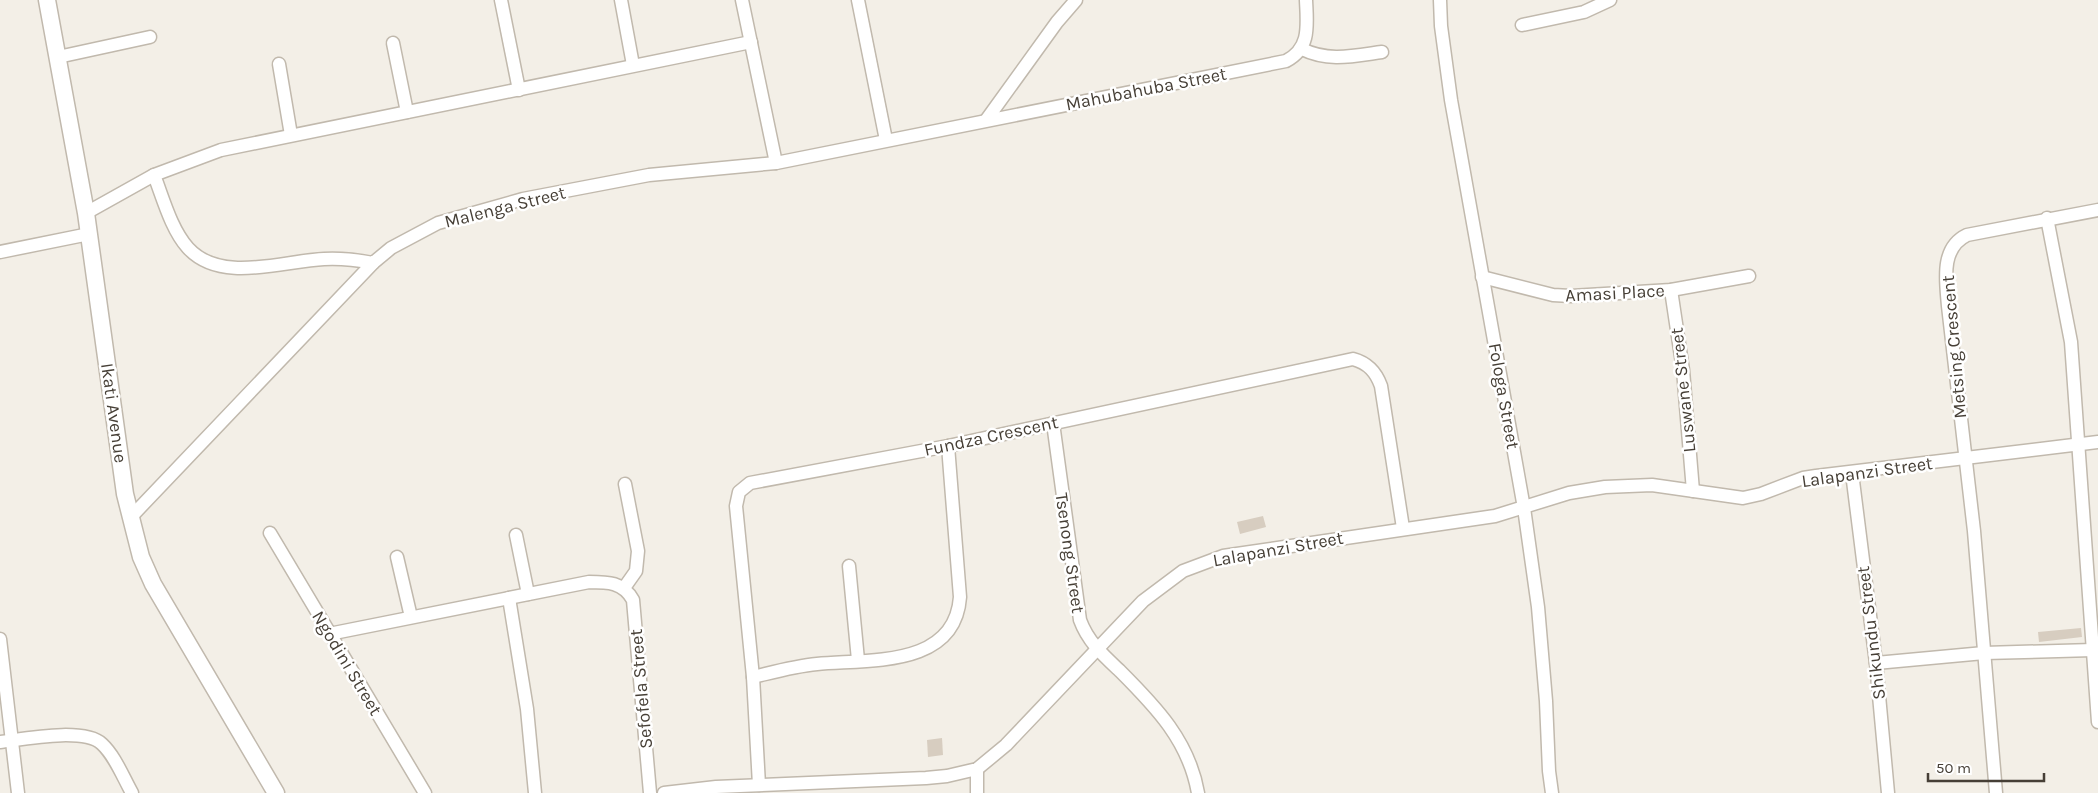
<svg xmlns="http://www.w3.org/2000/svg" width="2098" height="793" viewBox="0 0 2098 793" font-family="Karla,sans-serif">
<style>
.building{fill:#d7cdc0}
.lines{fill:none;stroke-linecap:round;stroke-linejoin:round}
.minor-casing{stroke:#c1b9ad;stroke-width:15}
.tertiary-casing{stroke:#c1b9ad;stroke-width:19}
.minor{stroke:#fff;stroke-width:12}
.tertiary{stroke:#fff;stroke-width:16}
.labels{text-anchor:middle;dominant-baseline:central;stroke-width:5;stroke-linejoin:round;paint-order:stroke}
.street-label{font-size:18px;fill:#463f36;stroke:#fff}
</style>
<rect width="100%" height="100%" fill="#f3efe7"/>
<g class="building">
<polygon points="1263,516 1266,527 1240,534 1237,522"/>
<polygon points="2081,628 2082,637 2039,642 2038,632"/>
<polygon points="942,738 943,755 928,757 927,740"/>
</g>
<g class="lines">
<g class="minor-casing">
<g id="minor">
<polyline points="501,0 519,90"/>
<polyline points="621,0 633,65"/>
<polyline points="742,0 776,163"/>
<polyline points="858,0 886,140"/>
<polyline points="1440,0 1441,26 1451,100 1524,508 1538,607 1546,701 1549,771 1552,793"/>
<polyline points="1522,25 1584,12 1610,0"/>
<polyline points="393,43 407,112"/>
<path d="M1302,49C1328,62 1353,56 1382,52"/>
<polyline points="58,57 150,37"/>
<polyline points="279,64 291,135"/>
<polyline points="987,119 1057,22 1076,0"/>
<path d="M154,175C163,198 171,229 188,248C221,284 282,261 324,259C341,258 357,260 373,263L391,248L438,223L523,199L649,175L776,163L1286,61C1311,48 1307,25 1306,0"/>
<polyline points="86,213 154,175 221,150 751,42"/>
<polyline points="2047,218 2071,342 2098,722"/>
<polyline points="0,252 89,234"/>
<polyline points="1482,277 1553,295 1571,296 1671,290 1749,276"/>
<polyline points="1671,290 1683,370 1693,491"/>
<path d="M1053,423L1080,620C1088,642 1104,656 1120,671C1156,707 1189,741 1198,793"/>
<polyline points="1852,473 1876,663 1888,793"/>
<polyline points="130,518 373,263"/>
<polyline points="270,533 425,793"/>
<polyline points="516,535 528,594"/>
<polyline points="397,557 411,617"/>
<polyline points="849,566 858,660"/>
<polyline points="624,588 636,571 638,551 625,484"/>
<polyline points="509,598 527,709 535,793"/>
<path d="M329,634L589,582C608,582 623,582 633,600L650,793"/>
<polyline points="0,639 18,793"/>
<polyline points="1876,663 1984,653 2093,650"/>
<path d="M753,677C774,672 795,666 817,664C869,659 955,668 960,597L948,446"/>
<path d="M0,742C24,739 84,727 102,744C115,756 123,777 132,793"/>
<polyline points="977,769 977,793"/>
<path d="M759,785L753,677L736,506L739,492L750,483L948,446L1353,359C1368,363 1376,372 1381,386L1403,528"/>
<polyline points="664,793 716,787 926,778 947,776 977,769 1006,745 1143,601 1183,571 1223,556 1495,516 1569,493 1605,487 1652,485 1743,498 1761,494 1803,478 1816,476 2098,442"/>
<path d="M1996,793L1974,531L1948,306C1946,281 1940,248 1967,235L2098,210"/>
</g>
</g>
<g class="tertiary-casing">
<polyline id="tertiary" points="47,0 86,213 125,494 141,557 153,584 276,793"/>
</g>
<use href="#minor" class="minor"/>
<use href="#tertiary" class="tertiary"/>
</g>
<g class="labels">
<g class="street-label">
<text transform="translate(1146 89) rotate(-11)">Mahubahuba Street</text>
<text transform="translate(505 207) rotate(-14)">Malenga Street</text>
<text transform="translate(1615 293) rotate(-3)">Amasi Place</text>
<text transform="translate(1954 347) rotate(-95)">Metsing Crescent</text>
<text transform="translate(1683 390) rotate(-96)">Luswane Street</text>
<text transform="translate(1504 396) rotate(80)">Fologa Street</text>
<text transform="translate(114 413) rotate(82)">Ikati Avenue</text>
<text transform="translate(991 436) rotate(-12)">Fundza Crescent</text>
<text transform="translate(1867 472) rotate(-8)">Lalapanzi Street</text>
<text transform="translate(1278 549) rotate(-10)">Lalapanzi Street</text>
<text transform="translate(1070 553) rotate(82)">Tsenong Street</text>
<text transform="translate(1871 633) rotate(-97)">Shikundu Street</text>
<text transform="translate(347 663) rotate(59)">Ngodini Street</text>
<text transform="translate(641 689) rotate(-95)">Sefofela Street</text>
</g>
</g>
<path d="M1928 773v8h116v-8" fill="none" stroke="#463f36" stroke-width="2.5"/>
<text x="1936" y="773" font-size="15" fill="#463f36" stroke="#ffffff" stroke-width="4" paint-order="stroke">50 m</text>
</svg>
